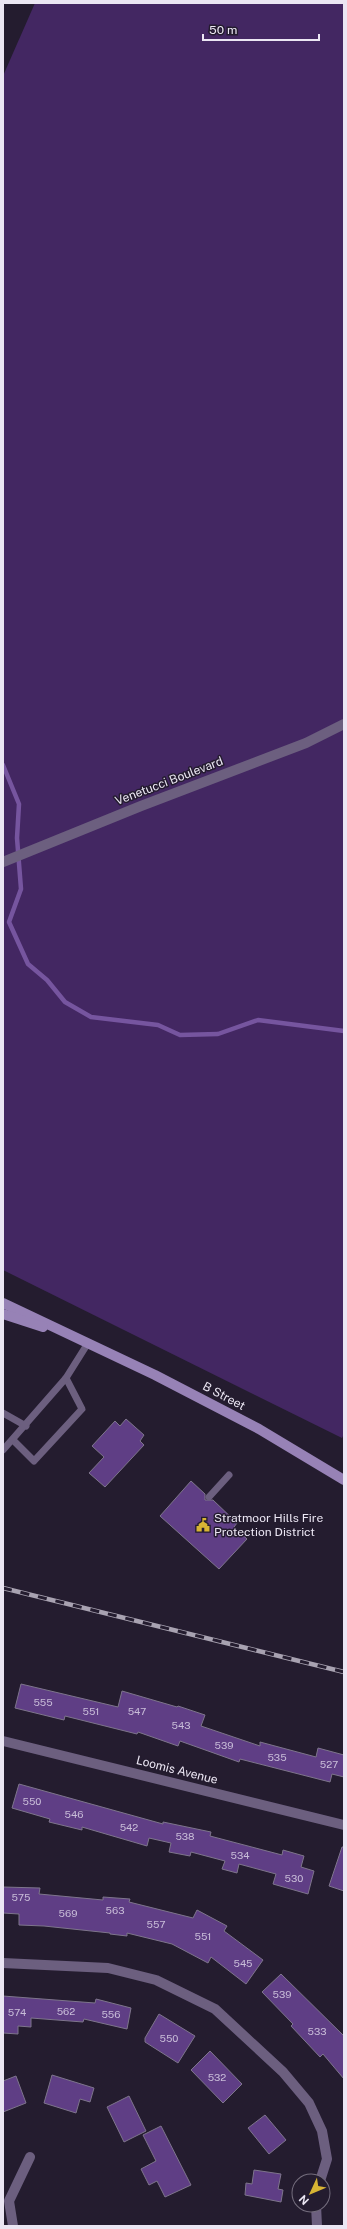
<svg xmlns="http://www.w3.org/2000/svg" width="347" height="2229" viewBox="0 0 347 2229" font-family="'Public Sans',sans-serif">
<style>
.green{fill:#432762}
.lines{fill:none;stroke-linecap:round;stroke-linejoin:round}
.stream{stroke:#76559f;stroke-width:4.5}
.building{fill:#5f3e85;stroke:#7e758c}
.service{stroke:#6c5f7f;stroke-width:7}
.minor{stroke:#6c5f7f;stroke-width:10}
.tertiary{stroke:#6c5f7f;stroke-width:10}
.secondary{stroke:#9782b6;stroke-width:10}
.rail-casing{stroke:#a8a2b1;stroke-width:4.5}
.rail{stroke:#241c2f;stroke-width:3;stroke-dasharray:9;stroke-linecap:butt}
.labels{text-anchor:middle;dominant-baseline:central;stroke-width:3;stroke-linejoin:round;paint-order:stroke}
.number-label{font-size:10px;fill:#c8bcd8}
.street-label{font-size:12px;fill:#ebe6f3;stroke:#241c2f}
.poi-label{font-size:12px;fill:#ebe6f3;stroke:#241c2f;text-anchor:start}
</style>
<rect width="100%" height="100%" fill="#241c2f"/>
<polygon class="green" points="35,3 344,3 344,1434 342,1438 3,1270 3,76"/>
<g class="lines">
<polyline class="stream" points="3,765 19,804 17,838 21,889 9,922 28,964 47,980 65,1002 91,1017 158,1025 180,1035 218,1034 258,1020 344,1031"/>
</g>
<g class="building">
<polygon points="126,1419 144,1435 140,1441 144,1445 105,1487 89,1473 104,1457 92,1446 115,1421 120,1426"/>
<polygon points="191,1481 205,1494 205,1500 213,1500 237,1523 234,1527 247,1539 219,1569 160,1516"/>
<polygon points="21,1684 118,1707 122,1691 177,1707 178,1706 205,1715 201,1726 260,1746 260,1742 316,1757 318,1748 344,1755 344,1777 332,1774 330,1782 240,1759 239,1762 180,1741 178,1746 138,1732 137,1734 65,1716 64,1720 15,1708"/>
<polygon points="19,1784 163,1824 163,1822 211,1832 210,1836 282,1855 283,1850 304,1856 301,1867 314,1871 308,1894 273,1884 276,1874 239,1864 237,1873 222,1869 225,1861 191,1852 190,1856 169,1852 171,1843 149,1838 147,1846 82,1827 82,1830 49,1822 50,1819 12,1808"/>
<polygon points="342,1847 344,1847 344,1891 329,1886"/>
<polygon points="3,1887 40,1888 39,1894 103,1900 103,1897 130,1899 129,1902 193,1918 197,1910 227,1926 224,1931 263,1960 246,1984 211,1957 208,1963 172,1944 127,1933 127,1936 110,1934 110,1933 44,1926 19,1925 19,1914 3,1913"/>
<polygon points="281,1974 344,2036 344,2079 323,2054 320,2057 291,2026 293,2024 262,1992"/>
<polygon points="3,1996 95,2003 96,1999 131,2008 127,2029 84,2019 83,2022 31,2018 31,2027 18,2026 18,2034 3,2033"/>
<polygon points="159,2014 195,2036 178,2063 145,2042 145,2038"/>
<polygon points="210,2051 242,2084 223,2103 191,2070"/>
<polygon points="52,2075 94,2088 90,2102 80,2099 76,2113 44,2103"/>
<polygon points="16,2076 26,2103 3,2112 3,2081"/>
<polygon points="129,2096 146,2131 124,2142 107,2107"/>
<polygon points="265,2115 286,2140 269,2154 248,2128"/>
<polygon points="161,2126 191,2185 165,2197 157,2181 149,2185 141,2169 156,2161 143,2135"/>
<polygon points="254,2170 281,2174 278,2189 283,2190 281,2202 245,2195 246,2183 252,2184"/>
</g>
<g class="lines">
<g class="service">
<polyline points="3,1413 26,1426"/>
<polyline points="13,1440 34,1461 82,1409 66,1378"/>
<polyline points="3,1450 66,1378 88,1343"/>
<polyline points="209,1497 229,1475"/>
</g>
<g class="minor">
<polyline points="3,1741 344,1825"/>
<polyline points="3,1963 108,1968 156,1980 215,2009 283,2072 309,2103 322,2131 327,2159 320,2181"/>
<polyline points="316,2205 317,2226"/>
<polyline points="13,2226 9,2201 30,2157"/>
</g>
<polyline class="tertiary" points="3,862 141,806 306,743 344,724"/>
<g class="secondary">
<polyline points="3,1303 155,1375 259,1429 344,1480"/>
<polyline points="3,1314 43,1327"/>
</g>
<g class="rail-casing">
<polyline id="rail" points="3,1588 344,1672"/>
</g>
<use href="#rail" class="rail"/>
</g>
<defs>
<g id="civic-bare" transform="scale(1.08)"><path d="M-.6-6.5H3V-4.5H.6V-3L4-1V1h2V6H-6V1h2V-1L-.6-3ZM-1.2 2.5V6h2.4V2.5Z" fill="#d7b434" stroke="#241c2f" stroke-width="2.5" paint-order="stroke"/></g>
</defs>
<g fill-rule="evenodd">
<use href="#civic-bare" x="203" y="1525"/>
</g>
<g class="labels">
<g class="number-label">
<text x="43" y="1702">555</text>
<text x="91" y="1711">551</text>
<text x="137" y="1711">547</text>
<text x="181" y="1725">543</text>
<text x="224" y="1745">539</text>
<text x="277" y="1757">535</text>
<text x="329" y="1764">527</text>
<text x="32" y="1801">550</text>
<text x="74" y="1814">546</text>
<text x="129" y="1827">542</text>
<text x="185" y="1836">538</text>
<text x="240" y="1855">534</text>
<text x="294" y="1878">530</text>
<text x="21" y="1897">575</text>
<text x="115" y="1910">563</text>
<text x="68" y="1913">569</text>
<text x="156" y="1924">557</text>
<text x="203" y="1936">551</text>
<text x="243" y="1963">545</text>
<text x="282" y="1994">539</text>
<text x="66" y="2011">562</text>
<text x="17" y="2012">574</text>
<text x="111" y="2014">556</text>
<text x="317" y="2031">533</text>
<text x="169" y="2038">550</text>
<text x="217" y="2077">532</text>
</g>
<g class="street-label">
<text transform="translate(169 781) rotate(-21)">Venetucci Boulevard</text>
<text transform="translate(224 1396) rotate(28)">B Street</text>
<text transform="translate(177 1770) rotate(14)">Loomis Avenue</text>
</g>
<g class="poi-label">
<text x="214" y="1518">Stratmoor Hills Fire<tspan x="214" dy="14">Protection District</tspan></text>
</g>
</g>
<rect width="347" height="2229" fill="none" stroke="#ebe6f3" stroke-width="8"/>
<g transform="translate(311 2193) rotate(226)"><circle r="19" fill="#241c2f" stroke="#746d7d"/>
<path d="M0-3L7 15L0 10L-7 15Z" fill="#d7b434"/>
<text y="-6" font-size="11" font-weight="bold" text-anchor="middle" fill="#ebe6f3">N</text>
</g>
<path d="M203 34v6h116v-6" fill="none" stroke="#ebe6f3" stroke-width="2"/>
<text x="209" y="34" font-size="12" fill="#ebe6f3" stroke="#241c2f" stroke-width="3" paint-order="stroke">50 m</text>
</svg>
